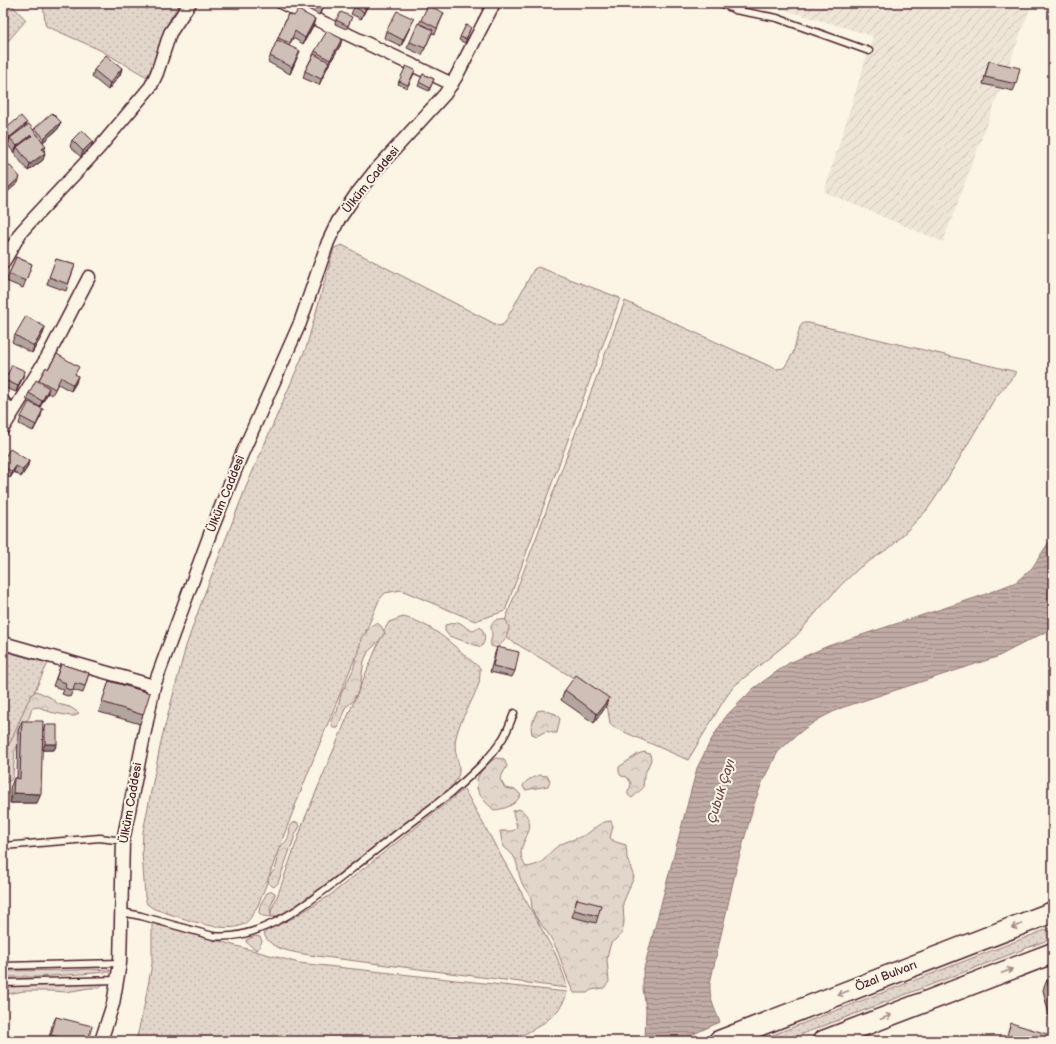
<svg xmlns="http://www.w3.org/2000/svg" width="1056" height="1044" viewBox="0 0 1056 1044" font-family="'Balsamiq Sans',sans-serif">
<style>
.industrial{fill:url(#industrial-furrows)}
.grass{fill:url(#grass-dots);stroke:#967a7a}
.forest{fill:url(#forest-crowns);stroke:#967a7a}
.water{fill:url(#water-rules);stroke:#917474}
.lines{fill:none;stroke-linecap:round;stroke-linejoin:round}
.service-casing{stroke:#4a1f2b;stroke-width:9}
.minor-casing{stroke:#4a1f2b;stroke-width:15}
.trunk-casing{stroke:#4a1f2b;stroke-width:23}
.service{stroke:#fcf5e5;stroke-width:6}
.minor{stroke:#fcf5e5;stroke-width:12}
.trunk{stroke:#fcf5e5;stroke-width:20}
.wall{fill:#b2a59d;stroke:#4a1f2b}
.shaded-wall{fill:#918680;stroke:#4a1f2b}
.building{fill:#cfc0b7;stroke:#4a1f2b}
.oneway{stroke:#a38a88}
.labels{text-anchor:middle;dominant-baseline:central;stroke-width:4;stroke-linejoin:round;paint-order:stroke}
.street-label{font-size:12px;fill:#4a1f2b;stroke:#fcf5e5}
.water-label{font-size:13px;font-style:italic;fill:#6d4950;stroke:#fcf5e5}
</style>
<defs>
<pattern id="industrial-furrows" width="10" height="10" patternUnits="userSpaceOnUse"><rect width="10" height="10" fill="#eee5d7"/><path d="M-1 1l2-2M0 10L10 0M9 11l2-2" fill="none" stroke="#cec4b9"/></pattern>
<pattern id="grass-dots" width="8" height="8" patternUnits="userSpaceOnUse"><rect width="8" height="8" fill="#e2d5ca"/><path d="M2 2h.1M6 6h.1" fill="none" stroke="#c3b6ae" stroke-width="1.8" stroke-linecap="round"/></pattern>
<pattern id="forest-crowns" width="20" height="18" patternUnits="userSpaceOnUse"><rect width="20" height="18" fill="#e2d5ca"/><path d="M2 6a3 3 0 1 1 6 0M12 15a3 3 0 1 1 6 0" fill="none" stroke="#c3b6ae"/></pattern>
<pattern id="water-rules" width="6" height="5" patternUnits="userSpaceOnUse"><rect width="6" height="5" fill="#c0aca5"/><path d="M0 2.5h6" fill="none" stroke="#9e8b87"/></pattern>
</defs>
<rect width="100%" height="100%" fill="#fcf5e5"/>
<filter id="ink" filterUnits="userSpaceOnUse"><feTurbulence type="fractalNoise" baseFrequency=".025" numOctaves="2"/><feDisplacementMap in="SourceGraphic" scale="8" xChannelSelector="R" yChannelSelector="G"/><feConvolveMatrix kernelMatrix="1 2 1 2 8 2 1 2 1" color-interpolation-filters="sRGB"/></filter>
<g filter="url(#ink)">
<polygon class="industrial" points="761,3 1032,3 943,242 824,192 873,36"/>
<g class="grass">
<polygon points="3,3 10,3 26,20 3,47"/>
<path d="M43,3H180C174,11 169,21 165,30C158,46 156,63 147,77L100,50L46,26L45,23Z"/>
<path d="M342,245L499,326L504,324L534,269L538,267L620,298L505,611L475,621L401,590L385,593L379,600C343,687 306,774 274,862C269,876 257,917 244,924C225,936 175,915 154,909L147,904L145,897L142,852L143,832L162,737L186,646L204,595L246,487L306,348L334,248Z"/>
<polygon points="625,301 776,369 784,368 793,353 800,327 803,323 809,323 1017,372 995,398 940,491 927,510 892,546 859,568 841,585 820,608 796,636 734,686 724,700 688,760 613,727 610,723 607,705 592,689 500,634"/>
<path d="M403,617C435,624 455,648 480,668C480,673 480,678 479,683C473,702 460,718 456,737C451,761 470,768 449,789C410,820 371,851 331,881C314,893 292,913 271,917C270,910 274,904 277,897L305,818L384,630L389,622Z"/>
<polygon points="3,651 48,663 3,758"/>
<path d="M464,789L556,955L565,979L567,988L309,955C294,952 270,950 264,934L269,928L291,919L329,896Z"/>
<path d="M152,923L299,963L567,992C562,1017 531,1032 508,1041H136L144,1007L152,964Z"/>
<polygon points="1053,927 1053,938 784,1041 757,1041"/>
</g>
<g class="forest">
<path d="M498,619L506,620L509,627L506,639L497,648L491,646C490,642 491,640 492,636C492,627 487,625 498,619Z"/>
<path d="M458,622C464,624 466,629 473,631L480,627C486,633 486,641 481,647L449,636L445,631V625Z"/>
<polygon points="377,623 381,626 385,633 379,641 368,652 364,661 360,687 353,701 345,708 338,728 333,728 331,721 334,714 337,712 341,694 353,670 356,658 359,653 361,638 372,625"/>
<polygon points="36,691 50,697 58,704 70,707 79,713 75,716 70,716 50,712 39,707 32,708 29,718 25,722 25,729 15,751 13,776 11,780 3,784 3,753 11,741 27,703 32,694"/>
<polygon points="542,710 556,714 560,719 557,733 553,733 546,731 537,736 532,734 531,727 537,711"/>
<polygon points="644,752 650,754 651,760 644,776 643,788 632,798 628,795 628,790 630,788 631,783 627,777 621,776 619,772 619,767 638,754"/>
<path d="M496,758L504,759L507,766L500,779L505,788L516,790L521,795C515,805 506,809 494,810C489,806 478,795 477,788C474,776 486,763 496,758Z"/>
<path d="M539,775L548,776L550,781L548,786L525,790L523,786C526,779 533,778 539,775Z"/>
<path d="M519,809C523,811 526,814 528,818C534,830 522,840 521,852C521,857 523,863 526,867C548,864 544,855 558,846C567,840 578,839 587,834C595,828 601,821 611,821L613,826L610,838L616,842L626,845L627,858L634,877L623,903L624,922L622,934L611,943L608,953L607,960L609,982L604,988L591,990L587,993H574C565,977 562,958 553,942C548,931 537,922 533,911C531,907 532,903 531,899C530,894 524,889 522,883C515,867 521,858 503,847L500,831H513L517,827L513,813V811Z"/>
<polygon points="297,822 300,826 296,833 278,883 274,887 269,884 268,878 275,869 277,863 278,853 281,846 287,840 289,835 290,827 293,823"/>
<polygon points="272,891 275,893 275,895 270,908 271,917 263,916 259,913 260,905 267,893"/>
<polygon points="255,936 260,937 262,941 259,948 256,950 246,942 246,940"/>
<polygon points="88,969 110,970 110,972 37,977 3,977 3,971 78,970"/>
<polygon points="100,982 103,984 100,988 89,988 66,992 52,991 24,991 3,995 3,986"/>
</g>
<path class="water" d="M1053,536V628L997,657L841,708L819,719L804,729L791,740L778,752L763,780L754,804L737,865L710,983C709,998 714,1008 720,1022L678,1041H645L646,1010L643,988V972L697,768L710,742L726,716L754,688L789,663L828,646L978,597L1016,582L1032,568Z"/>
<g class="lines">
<g class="service-casing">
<g id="service">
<polyline points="721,3 735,10 777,18 869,51"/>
<polyline points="3,397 14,410"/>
<polyline points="3,846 100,838 123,841"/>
<path d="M122,912L141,916L213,936C267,943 327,888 367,857C395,835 423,814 452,792C470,776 490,759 503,738C508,730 511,721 514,713"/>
<polyline points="3,966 120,963"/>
<polyline points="3,983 118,980"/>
</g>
</g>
<g class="minor-casing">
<g id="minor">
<polyline points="282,3 452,84"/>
<polyline points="3,263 21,232 31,221 99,148 151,86 157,73 170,33 190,3"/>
<polyline points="3,428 48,356 89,277"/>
<polyline points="3,643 154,686"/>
<polyline points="101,1041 113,1004 120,963 123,841 154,686 210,534 241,456 300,323 328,242 338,221 355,196 374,172 445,94 456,77 494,3"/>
</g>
</g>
<g class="trunk-casing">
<g id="trunk">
<polyline points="719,1041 1053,912"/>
<polyline points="823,1041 1053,953"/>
</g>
</g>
<use href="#service" class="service"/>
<use href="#minor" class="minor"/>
<use href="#trunk" class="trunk"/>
</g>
<g class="wall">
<polygon points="297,3 326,3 319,15"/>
<polygon points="356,3 369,3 361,19 351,14"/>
<polygon points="444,13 435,34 432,33 422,55 407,48 421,20"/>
<polygon points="288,14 294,16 315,19 313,26 303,44 293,38 289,46 297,58 290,74 268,62"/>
<polygon points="336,20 351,20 346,29 335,24"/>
<polygon points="411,25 401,46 384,38 386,31"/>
<polygon points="466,25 471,27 465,43 459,40"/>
<polygon points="342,39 340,46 328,66 319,85 303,78 305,71 315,51"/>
<polygon points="989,61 1016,84 1013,91 983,84 987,68"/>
<polygon points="122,68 120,75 108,90 92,77 94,70"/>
<polygon points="414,74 407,88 398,84 399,81"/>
<polygon points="423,74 434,79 429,91 418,86"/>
<polygon points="3,119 5,128 27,123 25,127 34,130 35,128 61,122 58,129 43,142 44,152 43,160 28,171 15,154 15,152 14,153 8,145 9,142 7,143 3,138"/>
<polygon points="72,140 93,141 91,147 81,157 70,147"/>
<polygon points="16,257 32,264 23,288 6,281"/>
<polygon points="56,259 75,265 66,291 47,284"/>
<polygon points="45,327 43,334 32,353 12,342 15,335"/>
<polygon points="46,367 48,369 76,374 76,383 71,391 58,384 52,395 48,393 40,407 26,399 29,393 38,381"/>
<polygon points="23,377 16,392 3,387 5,380"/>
<polygon points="41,416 33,431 19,424 21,417"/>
<polygon points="3,460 29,461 27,468 21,477 14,472 10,478 3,474"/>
<polygon points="497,647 515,671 512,677 490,672 495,653"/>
<polygon points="61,664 89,673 83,693 73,690 70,697 62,694 64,690 53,686"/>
<polygon points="109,681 143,715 140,724 99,712"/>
<polygon points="565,690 605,708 594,723 561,700"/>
<polygon points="22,721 43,731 45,725 57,744 54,750 42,750 37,803 10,803 10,788 14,778 17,778 18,730"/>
<polygon points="577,899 598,916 596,923 572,917"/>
<polygon points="1053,979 1053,1032 1043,990 1047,980"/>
<polygon points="56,1017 88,1041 48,1041 52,1026"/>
</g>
<g class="shaded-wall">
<polygon points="325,3 326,3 319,15 322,8"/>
<polygon points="368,3 369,3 361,19 364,12"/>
<polygon points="315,19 313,26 303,44 305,38"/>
<polygon points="414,19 411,25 401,46 403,40"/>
<polygon points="342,39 340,46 328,66 319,85 330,60"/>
<polygon points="300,51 297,58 290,74 292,67"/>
<polygon points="122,68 120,75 108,90 110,83"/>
<polygon points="61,122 58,129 41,144 44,138"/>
<polygon points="27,123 24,129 10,138 9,142 7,143 10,137"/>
<polygon points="7,125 4,131 4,130 3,131 3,127"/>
<polygon points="31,135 28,141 17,147 15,152 14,153 17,146"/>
<polygon points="93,141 91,147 81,157 83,151"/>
<polygon points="46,146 44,152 42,149"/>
<polygon points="45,153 43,160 28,171 30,164"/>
<polygon points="20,177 18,183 3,196 4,192"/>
<polygon points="45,327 43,334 32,353 34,346"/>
<polygon points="25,371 23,377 16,392 18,386"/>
<polygon points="78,376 76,383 71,391 73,385"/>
<polygon points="49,388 47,394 40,407 42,401"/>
<polygon points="43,409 41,416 33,431 36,425"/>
<polygon points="29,461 27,468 21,477 23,470"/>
<polygon points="16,466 14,472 10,478 12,472"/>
<polygon points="609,698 605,708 594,723 597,714"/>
<polygon points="45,744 57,744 54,750 42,750"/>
<polygon points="13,793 41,794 37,803 10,803"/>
</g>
<g class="building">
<polygon points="311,3 325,3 322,8"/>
<polygon points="356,3 368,3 364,12 354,7"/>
<polygon points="428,5 444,13 437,28 421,20"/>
<polygon points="298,10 315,19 305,38 295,31 290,43 278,38 288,14 294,16"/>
<polygon points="397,11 414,19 403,40 386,31"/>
<polygon points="341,12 352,17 348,26 336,20"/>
<polygon points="418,23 433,30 425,48 410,42"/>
<polygon points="466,25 471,27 466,39 460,37"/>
<polygon points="327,31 342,39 330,60 315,51"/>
<polygon points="277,40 300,51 292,67 270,56"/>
<polygon points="314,54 329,62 321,79 305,71"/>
<polygon points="106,55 122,68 110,83 94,70"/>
<polygon points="989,61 1020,68 1016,84 985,77"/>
<polygon points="406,66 415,70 408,85 399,81"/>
<polygon points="423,74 434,79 430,88 419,82"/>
<polygon points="52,113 61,122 44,138 35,128"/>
<polygon points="21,116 27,123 10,137 4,130"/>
<polygon points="3,119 7,125 3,127"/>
<polygon points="29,124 46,146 42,149 45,153 30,164 17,147 32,136 31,135 17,146 10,138"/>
<polygon points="82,130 93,141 83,151 72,140"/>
<polygon points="5,160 20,177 4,192 3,191 3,162"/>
<polygon points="16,257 32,264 26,281 9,274"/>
<polygon points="56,259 75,265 68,284 49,277"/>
<polygon points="26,316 45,327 34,346 15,335"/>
<polygon points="57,354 79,367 75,374 78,376 73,385 61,377 55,389 39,380 46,367 48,369"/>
<polygon points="12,365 25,371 18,386 5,380"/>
<polygon points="36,380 49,388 42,401 29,393"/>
<polygon points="29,402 43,409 36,425 21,417"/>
<polygon points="10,449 29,461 23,470 16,466 12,472 3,466 3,460"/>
<polygon points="497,647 519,652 515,671 493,666"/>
<polygon points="61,664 89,673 85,686 75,683 73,691 65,688 66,683 56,679"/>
<polygon points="576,675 609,698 597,714 565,690"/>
<polygon points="109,681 150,693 143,715 102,702"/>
<polygon points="22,721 43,721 41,794 13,793 14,778 20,779"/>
<rect x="45" y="725" width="12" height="19"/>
<polygon points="577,899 601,905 598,916 574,910"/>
<polygon points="1053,979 1053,1007 1047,980"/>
<polygon points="56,1017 92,1026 88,1041 75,1041 51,1035"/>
<polygon points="1011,1023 1047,1034 1045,1041 1005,1041"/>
<polygon points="31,1037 42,1041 29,1041"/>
</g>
<defs><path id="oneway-shaft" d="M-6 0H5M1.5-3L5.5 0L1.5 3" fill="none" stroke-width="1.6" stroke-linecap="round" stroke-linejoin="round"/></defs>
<g class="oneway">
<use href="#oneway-shaft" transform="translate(1017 926) rotate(159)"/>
<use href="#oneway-shaft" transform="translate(1007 971) rotate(-21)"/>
<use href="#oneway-shaft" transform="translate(843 993) rotate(159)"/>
<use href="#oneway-shaft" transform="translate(886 1017) rotate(-21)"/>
</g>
</g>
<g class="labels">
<g class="street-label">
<text transform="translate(371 180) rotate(-51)">Ülküm Caddesi</text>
<text transform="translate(226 494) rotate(-68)">Ülküm Caddesi</text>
<text transform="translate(131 803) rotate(-80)">Ülküm Caddesi</text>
<text transform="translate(886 976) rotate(-21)">Özal Bulvarı</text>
</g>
<g class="water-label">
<text transform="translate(721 791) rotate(-73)">Çubuk Çayı</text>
</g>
</g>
<rect width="1056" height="1044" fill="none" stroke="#fcf5e5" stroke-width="16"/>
<rect x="8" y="8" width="1040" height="1028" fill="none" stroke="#4a1f2b" stroke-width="1.5" filter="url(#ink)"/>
</svg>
